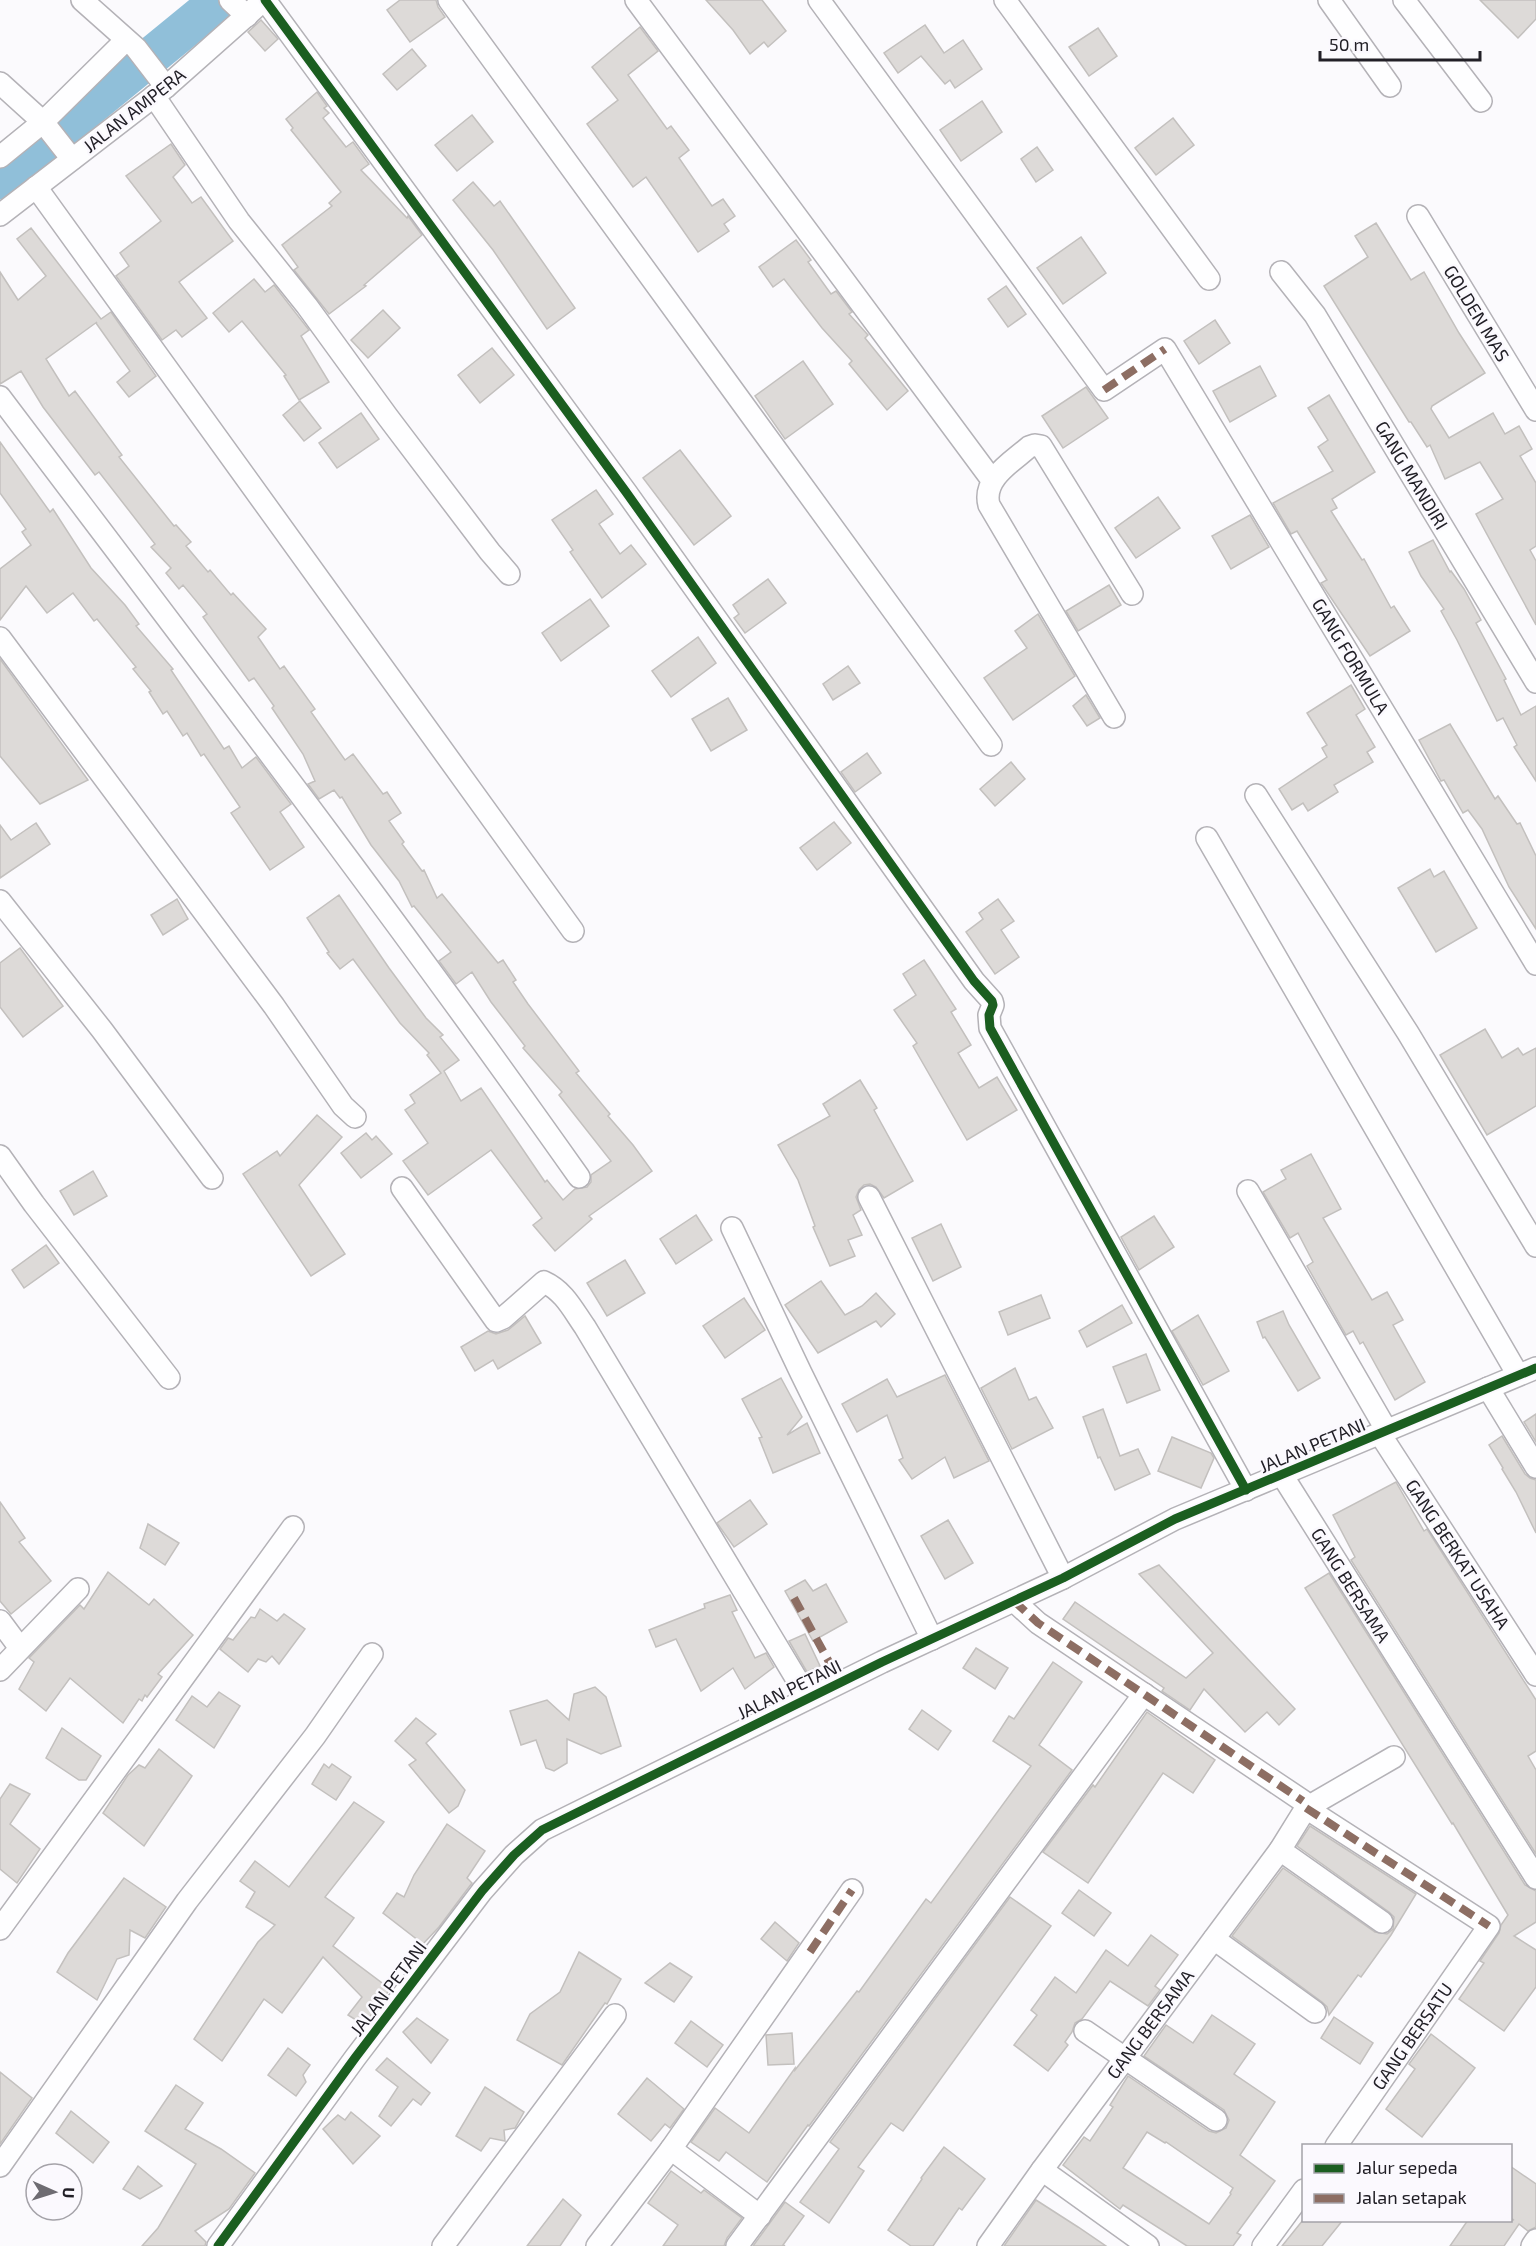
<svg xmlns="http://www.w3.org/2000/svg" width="1536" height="2246" viewBox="0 0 1536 2246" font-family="'Exo 2',sans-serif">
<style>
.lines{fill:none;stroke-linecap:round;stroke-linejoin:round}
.river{stroke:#90bfd9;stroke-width:39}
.building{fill:#dddad8;stroke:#c3c0be;stroke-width:1.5;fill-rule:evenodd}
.minor-casing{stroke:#b4b2b7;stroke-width:24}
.minor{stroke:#fefeff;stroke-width:21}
.quiet{stroke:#8d6e63;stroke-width:8;stroke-dasharray:15 8;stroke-linecap:butt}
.cycleway-casing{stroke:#fbf9fe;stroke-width:13}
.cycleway{stroke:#1b5e20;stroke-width:9}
.labels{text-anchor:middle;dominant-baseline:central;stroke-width:5;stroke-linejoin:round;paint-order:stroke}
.street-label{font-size:18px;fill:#222027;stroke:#fbf9fe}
</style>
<rect width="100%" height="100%" fill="#fbfafd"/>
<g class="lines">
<polyline class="river" points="0,180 220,0"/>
</g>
<g class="building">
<polygon points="400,0 436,0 438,7 445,17 410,42 387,10"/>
<polygon points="706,0 762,0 786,31 768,47 764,42 750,54 733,30"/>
<polygon points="1480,0 1536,0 1536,19 1518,38"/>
<polygon points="261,20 278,39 265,51 248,32"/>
<polygon points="925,25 944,53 963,40 982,69 955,88 950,80 945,84 921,56 898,73 884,53"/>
<polygon points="640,27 658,51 628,75 667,129 671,126 689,150 679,158 712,206 723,199 735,216 724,224 729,231 698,252 646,177 633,187 587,124 618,100 592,67"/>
<polygon points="1098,28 1117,56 1089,76 1069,47"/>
<polygon points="412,49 426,66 397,90 383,74"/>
<polygon points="317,92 327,106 324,108 329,113 323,118 346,147 353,142 369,164 361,170 407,218 408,216 422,235 364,285 366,286 329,314 294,270 298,267 282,245 332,206 329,203 341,192 291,130 293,128 286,119"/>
<polygon points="982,101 1002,132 961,161 940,130"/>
<polygon points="472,115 493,142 457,171 435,145"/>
<polygon points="1173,118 1194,145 1156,175 1135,148"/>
<polygon points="171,144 185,165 173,177 192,203 201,197 233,241 179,282 207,318 182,337 176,330 162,340 116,276 129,266 120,253 161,221 126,176"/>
<polygon points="1037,147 1053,170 1036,182 1021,159"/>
<polygon points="473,182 494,206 500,201 575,308 547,329 493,250 453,200"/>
<polygon points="1376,223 1411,280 1424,272 1459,333 1485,373 1432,406 1431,409 1449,438 1493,413 1505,434 1519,426 1532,449 1520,456 1536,483 1536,546 1530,550 1536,561 1536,625 1476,514 1503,499 1480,462 1445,479 1430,445 1427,447 1411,422 1409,422 1324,286 1368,257 1355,236"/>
<polygon points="31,228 101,319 111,312 156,376 129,397 117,382 130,371 96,323 97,322 46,359 69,396 75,391 122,455 119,457 174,526 176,525 191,542 186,546 208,572 210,570 231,595 233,593 266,629 258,637 280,669 284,666 315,709 311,712 345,760 353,754 383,794 387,792 401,813 389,821 404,842 402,844 422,871 424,870 437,898 442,894 498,963 503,960 516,980 513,982 528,1004 579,1071 576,1073 610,1114 608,1116 633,1145 652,1171 589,1216 592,1219 555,1251 533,1225 542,1218 491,1150 428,1195 403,1161 428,1143 405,1110 415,1103 410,1095 441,1073 427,1055 429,1053 400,1023 353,959 340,969 327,953 329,952 307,918 339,895 389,968 426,1018 443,1035 440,1037 459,1060 444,1071 461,1101 481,1088 545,1182 547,1180 563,1200 575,1189 587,1187 591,1182 591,1175 611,1161 559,1095 562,1092 523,1048 525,1046 491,1002 472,972 456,984 439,961 451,952 414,906 412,907 399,881 371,845 342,797 340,798 334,790 319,799 308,784 315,781 303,754 272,708 274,706 254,678 249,681 203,617 207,614 183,585 179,589 166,573 171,568 151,547 155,544 99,472 95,475 43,407 21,371 0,384 0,272 18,300 46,276 17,239"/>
<polygon points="1081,237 1106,273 1063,304 1037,268"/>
<polygon points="796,240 811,260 808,262 831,294 836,291 852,312 849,314 868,335 865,338 908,391 887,410 849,364 852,361 822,328 784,279 773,287 759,267"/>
<polygon points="254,279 265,292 274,285 309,330 301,336 329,382 299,400 284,376 286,375 242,321 229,332 213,313"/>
<polygon points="1006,286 1026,314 1008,327 988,299"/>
<polygon points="383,310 400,328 368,358 351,340"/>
<polygon points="1215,320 1230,343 1199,364 1184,341"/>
<polygon points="492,348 514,375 480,403 458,375"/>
<polygon points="803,361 833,404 785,439 755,396"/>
<polygon points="1260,366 1276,396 1230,422 1213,391"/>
<polygon points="1086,387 1108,418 1063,448 1042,416"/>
<polygon points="1329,395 1375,472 1332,499 1337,508 1331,511 1362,560 1364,559 1391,608 1394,606 1410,631 1370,656 1321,583 1327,580 1297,531 1291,534 1273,503 1333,471 1318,447 1328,440 1308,408"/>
<polygon points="300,401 321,428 304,441 283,415"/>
<polygon points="361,413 379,439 337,468 319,443"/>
<polygon points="0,442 50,512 53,509 91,568 125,605 139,624 136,626 173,669 171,670 224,749 229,746 242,768 256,757 282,792 291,804 280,812 304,847 270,870 231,813 240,807 204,754 201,756 187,733 183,736 167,711 163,714 149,692 151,691 133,669 136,667 97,619 94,621 73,593 47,613 26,586 0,620 0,569 31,545 22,532 26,529 0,493"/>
<polygon points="680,450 731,516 694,545 643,478"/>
<polygon points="596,490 613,514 599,524 620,554 631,545 646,564 602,598 570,552 573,550 552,520"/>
<polygon points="1158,497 1180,528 1136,558 1115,528"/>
<polygon points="1250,515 1269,547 1231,569 1212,536"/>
<polygon points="1433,540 1450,572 1451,571 1464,589 1481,620 1476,623 1506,679 1504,680 1521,715 1536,706 1536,781 1514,747 1517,745 1503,718 1497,721 1457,640 1441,611 1444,609 1421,576 1409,552"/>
<polygon points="768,579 786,603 745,633 734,618 739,614 733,605"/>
<polygon points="1109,585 1121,605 1078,631 1066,611"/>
<polygon points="590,599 609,626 561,661 542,633"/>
<polygon points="1038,614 1075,676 1013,720 984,678 1027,648 1015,631"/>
<polygon points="698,637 716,663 671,697 652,671"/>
<polygon points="0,659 88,780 40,804 0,756"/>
<polygon points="848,666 860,683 833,700 823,684"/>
<polygon points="1351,685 1365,709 1356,715 1375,747 1367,752 1373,762 1334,785 1338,792 1308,811 1303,803 1292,810 1279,789 1327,757 1322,748 1327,745 1307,713"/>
<polygon points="1086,695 1100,718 1087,726 1073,706"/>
<polygon points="728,698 747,730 711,751 692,719"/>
<polygon points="1450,724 1495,799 1498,796 1517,824 1520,823 1536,856 1536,929 1509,887 1482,829 1468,810 1463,813 1444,780 1441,781 1419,740"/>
<polygon points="867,753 881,773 855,792 841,772"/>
<polygon points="1011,762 1025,779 995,806 980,789"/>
<polygon points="834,822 851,843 817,870 800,848"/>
<polygon points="36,823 50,844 0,878 0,825 11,840"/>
<polygon points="1430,869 1434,877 1444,871 1477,928 1436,952 1398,888"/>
<polygon points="177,899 188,919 163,935 151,915"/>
<polygon points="998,899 1014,921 1001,930 1019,957 995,974 966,932 983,919 979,913"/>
<polygon points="20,948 63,1006 23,1037 0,1007 0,963"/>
<polygon points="924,960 956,1009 951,1012 971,1045 958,1053 979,1088 997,1077 1017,1110 967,1140 913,1046 917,1043 894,1010 916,995 903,974"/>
<polygon points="1485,1029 1502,1058 1518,1048 1523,1055 1536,1048 1536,1106 1487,1135 1440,1055"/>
<polygon points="860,1080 877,1108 874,1110 913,1181 884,1198 876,1187 870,1184 864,1185 859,1190 856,1197 861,1210 853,1215 862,1235 848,1240 855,1256 830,1266 813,1227 815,1226 798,1180 778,1145 830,1116 823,1104"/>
<polygon points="317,1115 342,1137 299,1185 345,1254 311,1276 243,1174 277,1151 280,1156"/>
<polygon points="366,1133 372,1140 376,1136 392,1154 361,1178 341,1153"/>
<polygon points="1311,1154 1341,1209 1323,1218 1372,1300 1387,1292 1403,1320 1393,1325 1425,1382 1395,1400 1363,1342 1360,1344 1353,1331 1346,1335 1307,1266 1313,1262 1298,1233 1290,1238 1263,1192 1286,1179 1281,1170"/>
<polygon points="93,1171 107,1196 74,1215 60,1191"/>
<polygon points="696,1215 712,1240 676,1264 660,1239"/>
<polygon points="1154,1216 1174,1247 1139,1270 1121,1237"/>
<polygon points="941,1224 961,1267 933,1281 912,1238"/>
<polygon points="46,1245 59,1263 24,1288 12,1270"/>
<polygon points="625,1260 645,1293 607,1316 587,1283"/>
<polygon points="821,1281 845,1315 862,1306 876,1293 895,1314 881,1327 876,1321 818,1353 785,1305"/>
<polygon points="1041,1295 1050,1318 1008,1335 999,1312"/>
<polygon points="744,1298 765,1330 725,1358 703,1326"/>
<polygon points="1122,1305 1132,1323 1087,1347 1079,1331"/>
<polygon points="1283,1311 1289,1325 1320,1378 1298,1391 1265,1337 1263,1338 1257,1322"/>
<polygon points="1198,1315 1229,1371 1203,1385 1172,1331"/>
<polygon points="525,1316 541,1343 498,1369 493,1360 475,1371 461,1347 488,1331 496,1334 508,1330"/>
<polygon points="1146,1354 1160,1390 1127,1403 1113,1367"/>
<polygon points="1015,1368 1029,1400 1036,1397 1053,1428 1012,1449 981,1388"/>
<polygon points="945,1375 989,1461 954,1478 945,1457 912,1479 899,1460 903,1458 887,1415 857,1432 842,1404 887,1379 897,1397"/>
<polygon points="781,1378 802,1417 787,1435 807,1423 820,1453 773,1473 759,1438 762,1437 742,1399"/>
<polygon points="1103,1409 1120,1456 1138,1449 1150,1474 1115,1490 1100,1457 1098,1458 1083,1417"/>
<polygon points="1536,1414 1536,1442 1524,1422"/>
<polygon points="1502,1436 1525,1474 1530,1478 1536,1480 1536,1533 1516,1492 1502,1469 1503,1468 1489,1445"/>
<polygon points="1172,1437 1211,1453 1214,1458 1201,1488 1158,1471"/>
<polygon points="1396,1482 1424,1531 1427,1529 1536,1700 1536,1751 1528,1756 1536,1770 1536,1854 1351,1560 1355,1557 1333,1515"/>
<polygon points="750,1500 767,1524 734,1547 717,1523"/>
<polygon points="0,1502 25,1538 19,1542 51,1581 11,1614 0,1601"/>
<polygon points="948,1520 973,1563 945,1579 921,1536"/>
<polygon points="148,1524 179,1543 165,1565 140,1548"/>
<polygon points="1159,1565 1295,1709 1279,1725 1267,1712 1245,1732 1204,1689 1190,1710 1162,1691 1164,1688 1063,1619 1075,1602 1186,1678 1213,1653 1139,1574"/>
<polygon points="108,1572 149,1605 154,1599 193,1635 158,1674 162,1677 147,1697 145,1695 142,1701 139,1699 123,1723 70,1678 46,1711 19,1689 34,1662 29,1658 80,1605 84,1609"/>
<polygon points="1329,1573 1525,1885 1536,1891 1536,1922 1514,1936 1536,1950 1536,1987 1504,2031 1459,1999 1484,1963 1480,1961 1499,1933 1501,1925 1508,1915 1453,1823 1452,1824 1305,1588"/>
<polygon points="805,1580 813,1591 826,1584 847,1622 813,1641 785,1591"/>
<polygon points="730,1595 737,1610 732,1612 755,1658 766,1653 774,1667 745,1689 733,1668 701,1691 676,1639 656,1647 649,1630 705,1608 704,1604"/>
<polygon points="260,1609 277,1621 284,1614 305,1629 279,1664 272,1656 266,1662 258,1659 248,1672 220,1649 228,1638 233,1640 251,1617 255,1618"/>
<polygon points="805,1634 820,1666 807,1672 789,1641"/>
<polygon points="976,1648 1008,1668 995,1689 963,1668"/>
<polygon points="1053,1662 1082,1682 1039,1745 1072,1770 809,2126 808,2125 767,2182 726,2152 719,2161 691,2142 715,2108 749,2133 795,2068 795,2070 857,1991 859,1992 926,1899 931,1903 1031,1766 993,1741 1009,1716 1014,1719"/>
<polygon points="595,1687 606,1697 621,1746 601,1754 567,1739 567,1763 554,1771 546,1768 536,1740 521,1745 510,1711 547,1700 569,1720 574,1694"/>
<polygon points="219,1692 240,1706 214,1748 176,1720 192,1696 207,1707"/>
<polygon points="922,1710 951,1731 938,1750 909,1729"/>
<polygon points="1147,1712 1215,1760 1193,1793 1163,1773 1088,1883 1043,1852 1093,1785 1095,1787"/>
<polygon points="416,1718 436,1734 426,1743 465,1790 458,1806 449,1813 409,1765 416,1760 395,1741"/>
<polygon points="62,1728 101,1756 86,1780 79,1780 46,1758"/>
<polygon points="159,1749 192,1776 144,1846 103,1813 128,1775 139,1765 145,1768"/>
<polygon points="324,1764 329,1768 332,1764 351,1777 336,1800 312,1784"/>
<polygon points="10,1784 30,1794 10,1824 40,1849 17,1883 0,1869 0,1799"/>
<polygon points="354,1802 384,1822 325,1897 354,1918 333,1946 390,1989 364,2025 348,2015 362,1997 323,1957 282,2013 264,1999 222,2061 194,2039 258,1942 275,1925 246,1907 255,1892 240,1881 255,1861 289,1887"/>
<polygon points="447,1824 485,1851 467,1878 472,1883 439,1927 423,1944 383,1913 397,1893 404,1897 414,1875"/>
<polygon points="1310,1826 1416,1894 1391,1935 1361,1977 1358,1975 1329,2015 1327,2007 1322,2002 1232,1936 1283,1868 1375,1932 1387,1934 1393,1929 1394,1917 1389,1912 1297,1846"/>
<polygon points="124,1878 166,1907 145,1938 130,1930 129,1955 117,1959 97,2000 57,1972 68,1953"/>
<polygon points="1079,1890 1111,1913 1094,1936 1062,1913"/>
<polygon points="1010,1897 1051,1926 903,2131 891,2123 858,2167 864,2171 829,2223 800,2202 839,2149 830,2142"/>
<polygon points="775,1922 799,1943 787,1961 761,1939"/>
<polygon points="1151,1935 1178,1955 1155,1986 1160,1990 1148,2006 1110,1981 1082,2019 1075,2023 1072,2032 1065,2042 1068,2045 1048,2071 1014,2045 1037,2015 1031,2010 1055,1977 1076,1993 1106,1950 1128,1966"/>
<polygon points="579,1952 621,1979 607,2004 605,2003 562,2065 517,2040 530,2014 560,1992"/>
<polygon points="670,1963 692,1977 674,2002 645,1983"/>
<path d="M1212,2015L1255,2044L1234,2074L1275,2102L1240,2155L1275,2181L1237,2233L1241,2235L1233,2246H1187L1123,2205L1120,2209L1063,2165L1084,2137L1090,2141L1113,2107L1110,2105L1128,2076L1209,2131L1216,2133L1226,2128L1229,2120L1224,2110L1144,2056L1166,2025L1193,2043ZM1147,2132L1165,2143L1166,2142L1233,2188L1230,2193L1231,2194L1209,2224L1123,2168Z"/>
<polygon points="1334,2017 1373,2043 1360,2064 1321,2038"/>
<polygon points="417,2018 448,2040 431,2063 403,2032"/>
<polygon points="691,2021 723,2045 707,2067 675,2043"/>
<polygon points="792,2033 794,2064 768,2065 766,2035"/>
<polygon points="1431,2034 1475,2068 1422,2137 1386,2109 1415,2069 1409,2064"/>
<polygon points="288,2048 310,2065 303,2075 306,2082 296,2096 268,2075"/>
<polygon points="387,2058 430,2093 421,2105 413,2099 391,2126 379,2116 398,2087 376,2070"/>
<polygon points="0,2072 32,2098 0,2144"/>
<polygon points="647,2078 684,2109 670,2128 665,2124 651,2141 618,2114"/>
<polygon points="176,2085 203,2103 185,2129 221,2149 255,2173 229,2209 195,2231 206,2242 205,2246 142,2246 158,2228 196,2164 145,2131"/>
<polygon points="485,2087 524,2112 515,2128 504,2130 505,2141 490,2138 481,2151 456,2136"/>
<polygon points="71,2111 109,2142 93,2163 56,2133"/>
<polygon points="351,2112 380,2136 353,2164 323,2129 338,2115 345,2120"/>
<polygon points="944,2147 985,2179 962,2210 959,2208 933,2246 911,2246 888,2230 922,2179 921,2178"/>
<polygon points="138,2166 162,2186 140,2199 123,2189"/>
<polygon points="1510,2166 1536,2184 1536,2227 1528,2231 1519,2224 1504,2246 1450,2246 1468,2220 1514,2220 1510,2218"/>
<polygon points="671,2171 701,2193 704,2190 742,2218 727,2238 724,2246 663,2246 678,2225 648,2203"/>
<polygon points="563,2199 581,2215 560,2246 527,2246"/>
<polygon points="1036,2200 1078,2227 1106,2246 1004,2246"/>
<polygon points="785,2202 804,2216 783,2245 785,2246 753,2246"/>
<polygon points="1303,2220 1343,2220 1322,2246 1282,2246"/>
</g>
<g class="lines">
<g class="minor-casing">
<g id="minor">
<polyline points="82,0 136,48 166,87"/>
<polyline points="230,0 247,16"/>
<polyline points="265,0 626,492 974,981 992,1001 993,1005 989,1015 990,1028 1246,1490"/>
<polyline points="449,0 991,745"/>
<polyline points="636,0 992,480"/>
<polyline points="819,0 1104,390 1165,349 1536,964"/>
<polyline points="1005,0 1209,279"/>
<polyline points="1329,0 1390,86"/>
<polyline points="1404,0 1481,101"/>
<polyline points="0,83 43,122 72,159"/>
<polyline points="154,96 239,221 307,306 387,416 490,552 509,574"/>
<polyline points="0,157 43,122 126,40"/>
<polyline points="36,187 573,931"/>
<polyline points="0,215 166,87 264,0"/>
<polyline points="1418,216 1536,410"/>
<polyline points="1281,272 1315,315 1536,682"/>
<path d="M0,397C195,655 392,912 579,1177"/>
<polyline points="0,638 274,1006 343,1106 355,1117"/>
<path d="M1114,717L989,505C982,479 1012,462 1029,447L1035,445L1041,446L1132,594"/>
<polyline points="1256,795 1408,1033 1536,1246"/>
<polyline points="1207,838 1518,1375"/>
<polyline points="0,901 102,1030 212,1178"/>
<polyline points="0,1156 34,1204 169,1378"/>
<path d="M402,1188L496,1321L503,1318L544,1282C564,1291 573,1310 585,1327L808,1698"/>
<polyline points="1248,1191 1387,1431"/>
<polyline points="869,1197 1063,1578"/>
<polyline points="732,1228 801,1373 932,1639"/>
<polyline points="1488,1388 1536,1467"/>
<polyline points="1380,1434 1536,1675"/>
<polyline points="1282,1475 1536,1878"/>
<polyline points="0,1621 20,1648"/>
<polyline points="0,1670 78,1589"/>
<polyline points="1280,1850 1382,1922"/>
<polyline points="0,1929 293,1527"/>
<polyline points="1214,1939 1315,2012"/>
<polyline points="1085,2031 1216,2120"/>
<polyline points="1336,2146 1489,1926 1306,1808 1394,1757"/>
<polyline points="671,2149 852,1890"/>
<polyline points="0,2166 187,1901 315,1736 372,1654"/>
<polyline points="1042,2170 1148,2246"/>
<polyline points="218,2246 355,2058 482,1891 514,1855 542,1830 882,1662 1063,1578 1175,1519 1536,1368"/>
<polyline points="443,2246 615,2015"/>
<polyline points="597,2246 671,2149 760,2216"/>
<polyline points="737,2246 1144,1694"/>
<polyline points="988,2246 1042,2170 1280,1850 1306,1808 1303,1801 1038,1623 1014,1601"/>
<polyline points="1263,2246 1304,2190"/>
<polyline points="1532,2246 1536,2240"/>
</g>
</g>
<use href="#minor" class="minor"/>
<g class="quiet">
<polyline points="1104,390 1165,349"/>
<polyline points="794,1598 840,1682"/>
<polyline points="1014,1601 1038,1623 1303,1801"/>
<polyline points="1306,1808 1489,1926"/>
<polyline points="810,1952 852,1890"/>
</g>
<g class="cycleway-casing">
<g id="cycleway">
<polyline points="265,0 626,492 974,981 992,1001 993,1005 989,1015 990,1028 1246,1490"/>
<polyline points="218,2246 355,2058 482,1891 514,1855 542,1830 882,1662 1063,1578 1175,1519 1536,1368"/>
</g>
</g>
<use href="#cycleway" class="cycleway"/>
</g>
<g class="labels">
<g class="street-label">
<text transform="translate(134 110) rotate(-38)">JALAN AMPERA</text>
<text transform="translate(1477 313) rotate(59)">GOLDEN MAS</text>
<text transform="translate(1412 475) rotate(59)">GANG MANDIRI</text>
<text transform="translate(1351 656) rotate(59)">GANG FORMULA</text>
<text transform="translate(1312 1445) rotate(-23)">JALAN PETANI</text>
<text transform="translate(1458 1554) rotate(57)">GANG BERKAT USAHA</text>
<text transform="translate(1351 1585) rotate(58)">GANG BERSAMA</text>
<text transform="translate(789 1689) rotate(-26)">JALAN PETANI</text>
<text transform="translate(388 1988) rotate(-53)">JALAN PETANI</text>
<text transform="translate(1150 2024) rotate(-53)">GANG BERSAMA</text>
<text transform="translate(1412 2036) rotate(-55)">GANG BERSATU</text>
</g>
</g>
<rect x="1302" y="2144" width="210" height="78" fill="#fbf9fe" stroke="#a4a2a8" stroke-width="1.5"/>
<rect x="1314" y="2164" width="30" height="9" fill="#1b5e20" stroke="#a4a2a8" stroke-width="1.5"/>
<text x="1356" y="2174" font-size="18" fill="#222027">Jalur sepeda</text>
<rect x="1314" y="2194" width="30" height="9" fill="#8d6e63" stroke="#a4a2a8" stroke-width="1.5"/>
<text x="1356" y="2204" font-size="18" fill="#222027">Jalan setapak</text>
<g transform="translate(54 2192) rotate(93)"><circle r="28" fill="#fbf9fe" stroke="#a4a2a8" stroke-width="1.5"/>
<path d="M0-4.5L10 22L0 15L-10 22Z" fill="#6e6c72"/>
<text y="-9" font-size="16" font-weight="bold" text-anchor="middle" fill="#222027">U</text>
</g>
<path d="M1320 51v9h160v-9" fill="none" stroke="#222027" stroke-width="3"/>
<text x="1329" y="51" font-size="18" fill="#222027" stroke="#fbf9fe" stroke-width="4.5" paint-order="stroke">50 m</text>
</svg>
